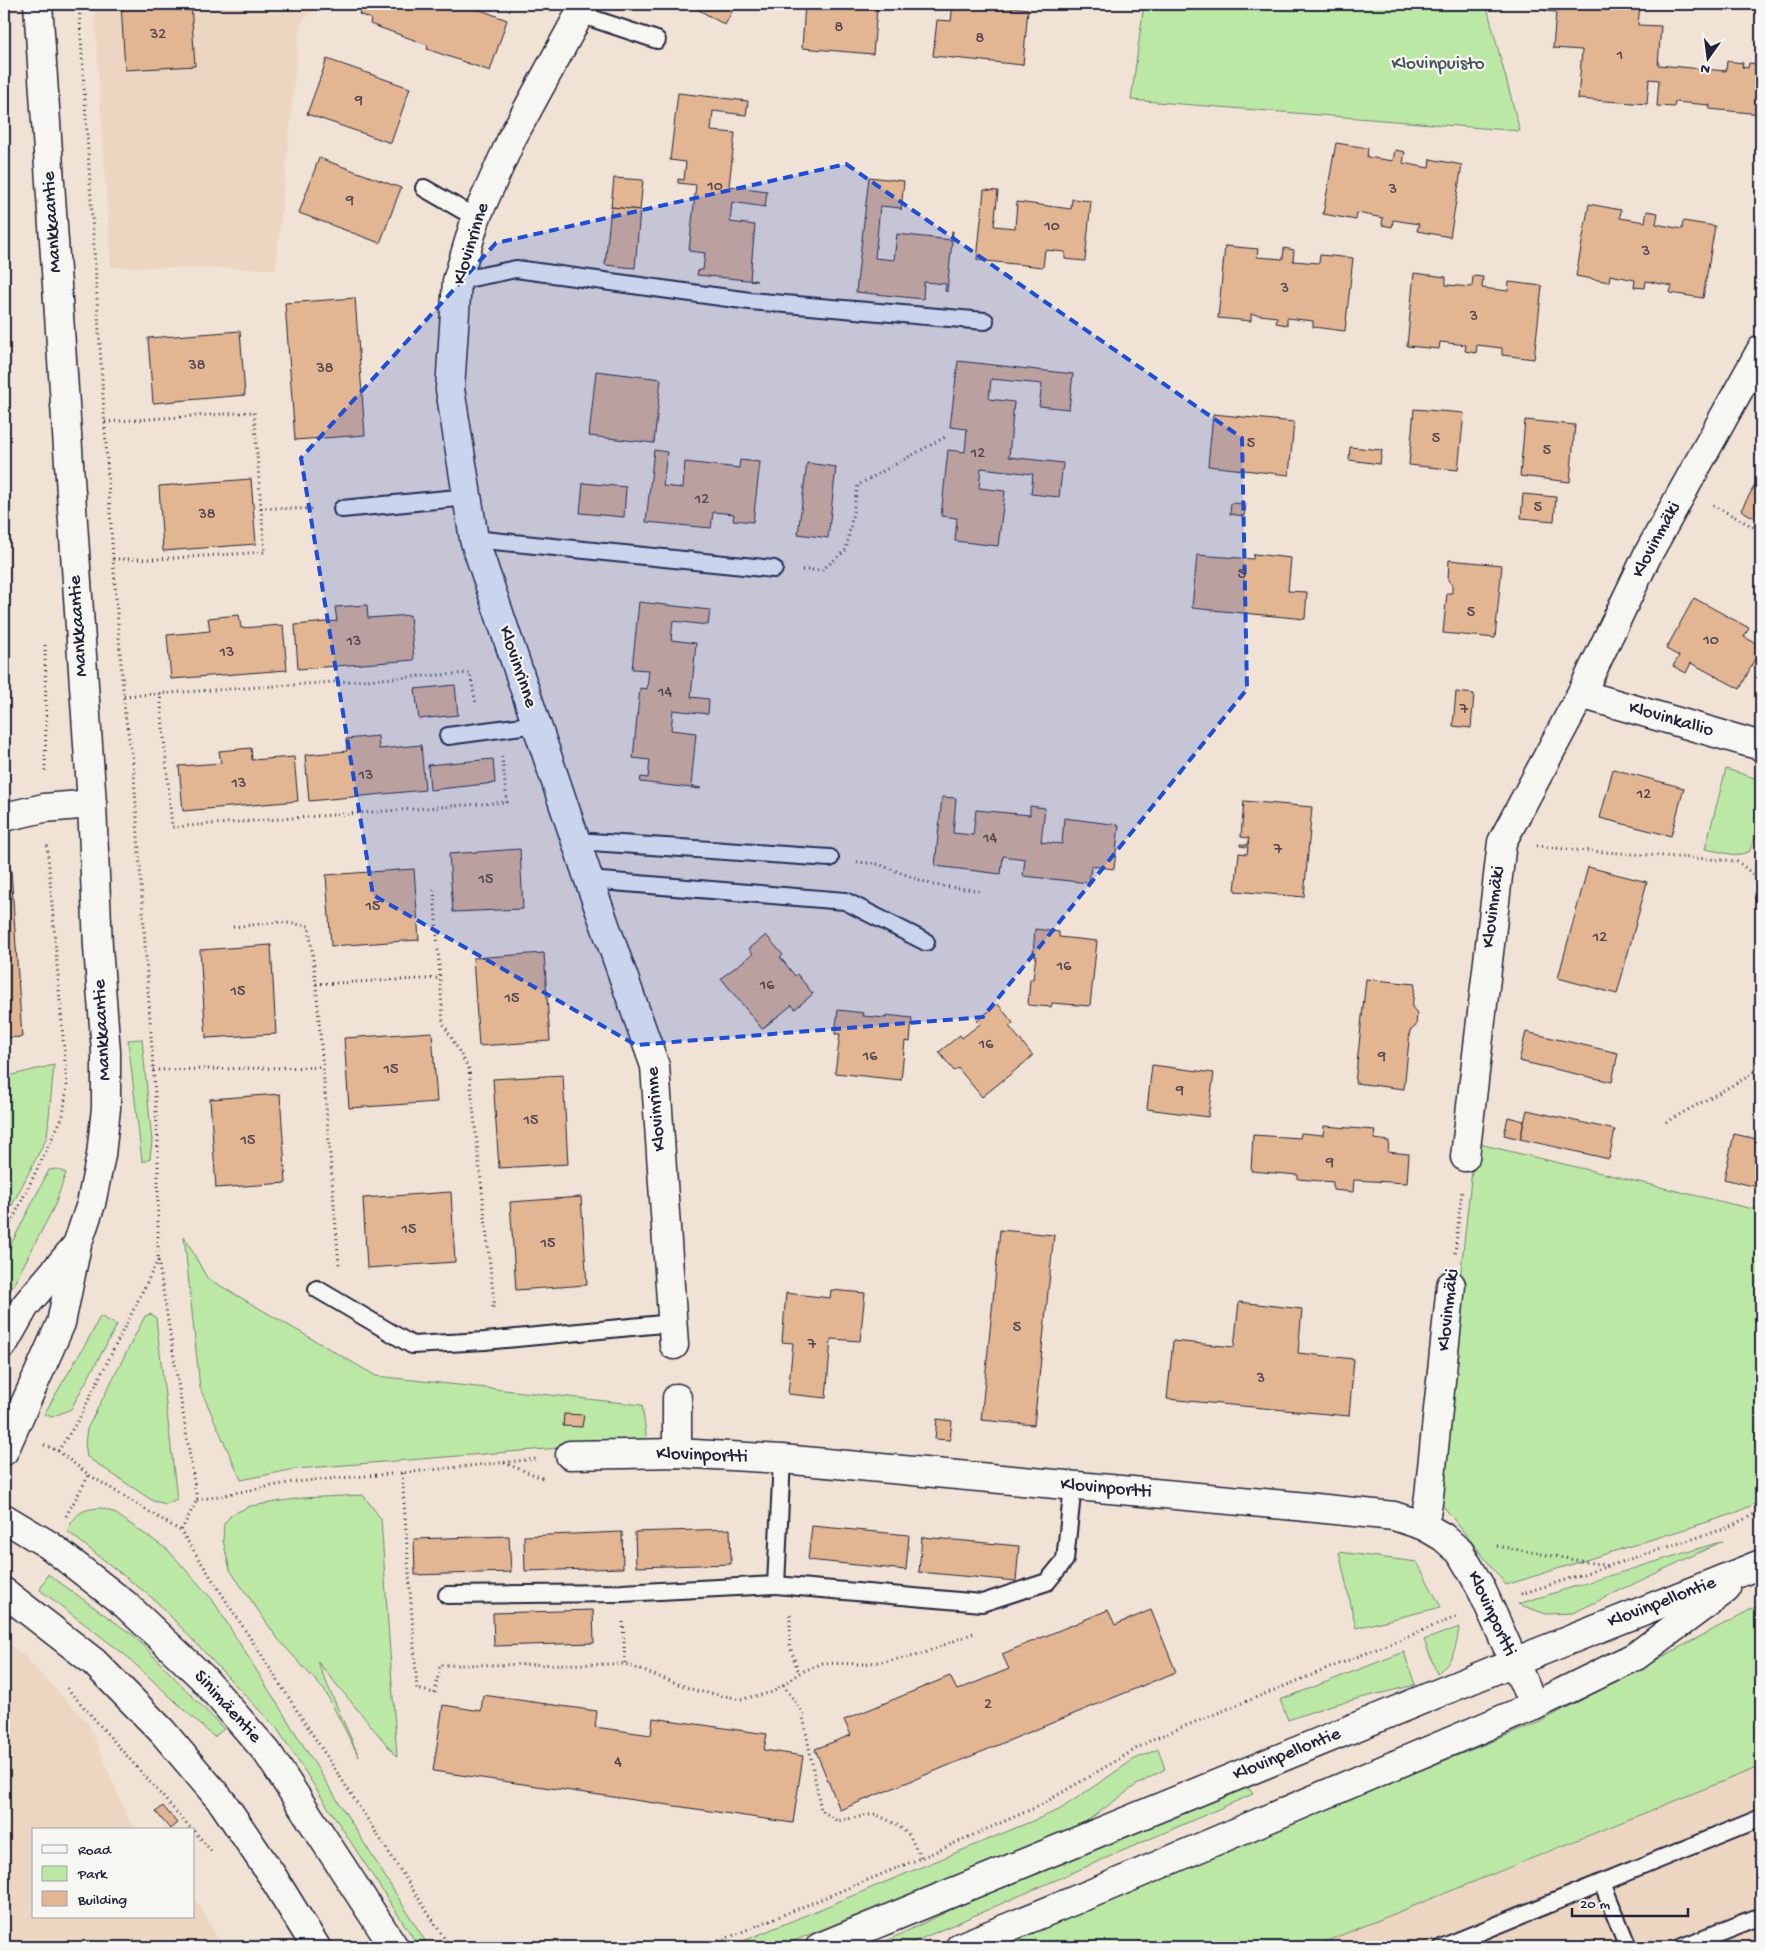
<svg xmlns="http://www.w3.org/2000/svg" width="1765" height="1951" viewBox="0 0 1765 1951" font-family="'Gochi Hand',sans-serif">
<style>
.built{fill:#ecd6c1}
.green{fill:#bce8a6;stroke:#6f8570}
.building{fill:#e2b692;stroke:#22223b}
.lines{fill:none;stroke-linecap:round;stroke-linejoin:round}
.lane-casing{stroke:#22223b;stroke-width:20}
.street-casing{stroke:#22223b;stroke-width:31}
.secondary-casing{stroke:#22223b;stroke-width:31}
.primary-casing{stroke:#22223b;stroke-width:31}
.path{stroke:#22223b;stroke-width:3;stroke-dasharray:1 4;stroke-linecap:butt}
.lane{stroke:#f6f6f2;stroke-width:16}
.street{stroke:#f6f6f2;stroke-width:28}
.secondary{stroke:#f6f6f2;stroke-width:28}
.primary{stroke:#f6f6f2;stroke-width:28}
.marked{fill:#1d4ed8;fill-opacity:0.2;stroke:#1d4ed8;stroke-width:4;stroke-dasharray:10 6;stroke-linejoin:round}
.labels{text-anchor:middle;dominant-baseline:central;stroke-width:4.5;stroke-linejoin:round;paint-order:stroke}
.number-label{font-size:16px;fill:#524751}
.park-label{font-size:19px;fill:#485456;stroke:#f6f6f2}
.street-label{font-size:19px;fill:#22223b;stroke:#f6f6f2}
</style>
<rect width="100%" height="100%" fill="#f0e3d5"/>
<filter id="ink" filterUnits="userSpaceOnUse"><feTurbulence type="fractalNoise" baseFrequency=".02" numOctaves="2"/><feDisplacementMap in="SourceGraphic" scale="10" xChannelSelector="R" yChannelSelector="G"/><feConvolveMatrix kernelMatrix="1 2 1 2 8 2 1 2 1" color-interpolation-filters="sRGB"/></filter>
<g filter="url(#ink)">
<g class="built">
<polygon points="94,4 319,4 300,24 276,269 111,267"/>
<polygon points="4,1640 23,1655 89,1724 129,1820 138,1830 34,1830 34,1917 194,1917 194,1896 223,1947 4,1947"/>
<polygon points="1761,1766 1761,1947 1312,1947 1529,1861"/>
</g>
<g class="green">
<polygon points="1144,4 1486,4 1520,131 1131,100"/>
<polygon points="1726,769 1761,780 1761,826 1749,852 1736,855 1705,849"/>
<polygon points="142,1039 152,1141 150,1158 147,1161 142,1161 128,1040"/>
<polygon points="54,1065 47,1137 4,1221 4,1077"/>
<polygon points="1475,1143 1761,1211 1761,1501 1733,1514 1506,1585 1436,1497"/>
<polygon points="56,1169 66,1173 55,1205 4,1303 4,1258 49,1170"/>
<polygon points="184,1236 207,1278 376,1376 642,1405 647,1441 295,1469 241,1480 200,1388"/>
<polygon points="151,1314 156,1318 177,1499 166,1504 153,1501 87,1457 85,1443 87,1429 145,1316"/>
<polygon points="100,1316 117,1325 71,1409 52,1417 44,1414 92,1333"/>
<polygon points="363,1495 381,1519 397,1757 317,1661 359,1757 325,1691 278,1639 230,1570 223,1541 224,1524 231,1515 250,1506 302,1498"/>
<path d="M101,1508L113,1512L168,1550L212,1599L429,1947H419L278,1730L156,1601L67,1531C76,1514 80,1509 101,1508Z"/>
<polygon points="1723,1541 1573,1613 1546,1614 1518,1604"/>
<polygon points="1339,1552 1417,1562 1441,1607 1356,1628"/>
<polygon points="48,1574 134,1636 224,1729 214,1737 124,1654 40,1590"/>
<polygon points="1761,1604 1761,1766 1312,1947 1003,1947 1039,1924 1540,1722"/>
<path d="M1459,1627C1456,1650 1454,1658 1437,1674L1424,1640Z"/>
<polygon points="1404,1652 1415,1685 1328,1706 1288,1720 1280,1700"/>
<polygon points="1158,1749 1165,1769 1135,1786 1087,1821 779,1947 729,1947 1059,1810 1133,1760"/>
<polygon points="1246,1785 1253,1794 902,1947 874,1947 996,1888"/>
</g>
<g class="building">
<polygon points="121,4 191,4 195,66 125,70"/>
<polygon points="363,4 465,4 507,20 490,71 427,49 428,45 370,24 371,19 359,14"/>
<polygon points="693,4 736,4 725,25 692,6"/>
<polygon points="805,4 830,4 877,9 873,54 802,48"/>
<polygon points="953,4 979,4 1028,9 1023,65 933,56 937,20 951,21"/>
<polygon points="1546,4 1640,4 1638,25 1661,26 1658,65 1726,71 1727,61 1743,63 1742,67 1748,68 1749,63 1761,64 1761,114 1709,109 1710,105 1675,102 1674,107 1657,106 1659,80 1649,79 1647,104 1578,99 1582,50 1553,48 1556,12 1545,11"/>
<polygon points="327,59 410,88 391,143 307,114"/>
<polygon points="678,93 748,101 746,115 713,111 711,131 735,133 729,186 767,191 765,207 732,202 730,222 755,225 750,279 757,281 697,275 698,270 703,270 705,253 689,251 696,185 678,183 678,179 684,180 686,162 670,160"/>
<polygon points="1336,143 1368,148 1367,157 1393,161 1395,150 1405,152 1403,163 1429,168 1430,159 1462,165 1450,237 1417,231 1419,224 1393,220 1392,227 1382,225 1383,218 1357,213 1356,220 1323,214"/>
<polygon points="319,158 401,188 380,243 299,213"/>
<polygon points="869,177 904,181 901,210 900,208 880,206 875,258 894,260 897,234 951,240 952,231 953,231 947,292 945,291 946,284 924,282 923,299 856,292"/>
<polygon points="614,178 643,180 640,210 611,207"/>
<polygon points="984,190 998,191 994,226 1015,228 1017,202 1071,209 1072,199 1091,201 1085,261 1065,259 1065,252 1045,250 1043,267 977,260"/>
<polygon points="1589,204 1621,210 1620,218 1645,222 1647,211 1658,213 1656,224 1682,229 1683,221 1715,226 1703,298 1670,293 1672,286 1646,281 1645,288 1634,287 1635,280 1610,275 1609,282 1576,276"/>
<polygon points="611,207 640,210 635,268 605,265"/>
<polygon points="1225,246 1258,249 1257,257 1283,259 1284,248 1294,250 1293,261 1319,263 1320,255 1353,258 1345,331 1313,327 1313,321 1287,318 1287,325 1276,323 1277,317 1251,314 1251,321 1218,318"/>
<polygon points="1414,273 1446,277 1446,285 1472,287 1473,276 1483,277 1482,288 1508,291 1509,282 1542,286 1534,359 1502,355 1502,348 1477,345 1476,353 1465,351 1466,345 1440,342 1439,349 1407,346"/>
<polygon points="355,298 365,435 295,440 285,303"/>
<polygon points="240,331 245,395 153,403 148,338"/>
<polygon points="958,361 1073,374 1069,409 1039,406 1042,384 991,379 989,399 1014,402 1009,457 1063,463 1059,497 1031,494 1033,474 981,468 979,488 1005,491 998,546 955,541 957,518 941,516 948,450 965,452 967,429 950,427"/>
<polygon points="596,371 661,379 654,443 589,436"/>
<polygon points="1414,409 1464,413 1458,470 1409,465"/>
<polygon points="1213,414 1294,422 1289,475 1208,466"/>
<polygon points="1525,420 1575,425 1570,482 1520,476"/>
<polygon points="1350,447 1382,450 1380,464 1349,460"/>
<polygon points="654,450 667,452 663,486 683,488 685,462 739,468 740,460 760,462 753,522 733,520 734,514 713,512 711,528 646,522"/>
<polygon points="807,463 836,467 828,538 798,534"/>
<polygon points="1761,474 1761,508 1759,507 1753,517 1741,510"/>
<polygon points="251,479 256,544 163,551 159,486"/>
<polygon points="583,483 626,487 624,517 580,513"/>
<polygon points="1523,494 1556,497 1554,521 1521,518"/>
<polygon points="1231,503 1246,504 1244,516 1230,514"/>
<polygon points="1254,554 1291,558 1288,591 1307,592 1305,619 1192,608 1197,555 1253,559"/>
<polygon points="1449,560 1502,565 1495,638 1443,633 1447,593 1452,593 1452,585 1448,580"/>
<polygon points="1694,598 1749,628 1744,637 1761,646 1740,689 1691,663 1686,673 1673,666 1679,656 1666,649"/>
<polygon points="639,602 710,610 708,625 673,621 671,640 696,643 691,697 709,699 708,714 673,710 671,730 696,733 691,786 701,788 700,789 640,782 641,777 648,778 650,760 633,758 640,688 647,689 649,670 632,669"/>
<polygon points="367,605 368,618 410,615 414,660 298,669 295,625 337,621 335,607"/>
<polygon points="239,615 241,628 283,625 287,670 171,679 167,635 210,631 208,618"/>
<polygon points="455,685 458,715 419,719 415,689"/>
<polygon points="1456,692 1474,694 1471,728 1453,726"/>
<polygon points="378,736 379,749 421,745 425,790 309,801 305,755 347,751 346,739"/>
<polygon points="251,748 252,760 294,757 298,801 183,811 179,766 221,763 219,751"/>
<polygon points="493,759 495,783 430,790 428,765"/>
<polygon points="1613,769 1684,788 1671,836 1600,818"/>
<polygon points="942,797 956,798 953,833 973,835 976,810 1030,815 1030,806 1045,808 1041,842 1062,844 1064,818 1119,825 1114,869 1091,866 1089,883 1023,876 1025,859 1003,856 1001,874 935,866"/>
<polygon points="1244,801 1312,807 1304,897 1235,891 1239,853 1247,854 1248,847 1240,846 1240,844 1248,845 1249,838 1241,837"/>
<polygon points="520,849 523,909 453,912 449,854"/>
<polygon points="1588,867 1647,882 1617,994 1558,978"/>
<polygon points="414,869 419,940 331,946 326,875"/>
<polygon points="11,870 22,1037 4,1038 4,871"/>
<polygon points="1035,929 1059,932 1059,937 1097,941 1090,1006 1052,1003 1051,1007 1028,1005 1030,979 1033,979 1036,955 1033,955"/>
<polygon points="766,935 783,955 780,957 795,976 797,974 813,994 795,1009 792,1005 762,1029 721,978 753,954 749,949"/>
<polygon points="271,945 276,1034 206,1038 200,950"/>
<polygon points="544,953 550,1041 479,1046 473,958"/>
<polygon points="1366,979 1415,984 1412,1007 1417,1013 1416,1026 1410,1031 1404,1089 1355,1083"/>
<polygon points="998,1004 1013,1023 1009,1026 1033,1056 982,1097 958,1068 954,1071 939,1052 960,1035 962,1038 980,1024 977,1021"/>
<polygon points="838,1010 864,1013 863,1016 886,1018 886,1015 912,1018 910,1042 905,1041 901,1080 835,1073 840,1034 835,1034"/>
<polygon points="432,1032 437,1102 349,1108 344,1038"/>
<polygon points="1526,1032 1618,1053 1612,1082 1519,1061"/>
<polygon points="1152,1065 1214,1073 1208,1117 1147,1109"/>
<polygon points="563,1075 568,1164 499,1168 493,1079"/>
<polygon points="280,1094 286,1183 216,1188 210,1099"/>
<polygon points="1527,1110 1615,1130 1609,1159 1520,1139"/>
<polygon points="1508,1117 1524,1121 1520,1139 1504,1135"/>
<polygon points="1324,1126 1375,1130 1374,1139 1389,1141 1388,1152 1409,1154 1407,1183 1354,1180 1353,1192 1333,1190 1333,1182 1298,1179 1298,1175 1251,1171 1253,1135 1300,1138 1301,1133 1323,1135"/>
<polygon points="1734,1134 1761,1140 1761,1188 1724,1179"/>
<polygon points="451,1192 455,1262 367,1268 363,1198"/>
<polygon points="581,1197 587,1285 516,1290 510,1202"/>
<polygon points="1000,1230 1054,1235 1034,1425 981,1420"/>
<polygon points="831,1290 865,1293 860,1341 831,1339 826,1398 788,1394 793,1343 782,1342 786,1293 830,1298"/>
<polygon points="1239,1302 1302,1309 1298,1353 1354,1359 1349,1416 1167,1399 1173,1341 1234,1347"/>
<polygon points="564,1414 584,1415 582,1427 563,1426"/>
<polygon points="937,1419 952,1421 950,1440 935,1439"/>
<polygon points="812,1526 909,1535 906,1570 808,1560"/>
<polygon points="730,1529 731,1564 636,1567 635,1532"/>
<polygon points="622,1532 623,1568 525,1571 524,1536"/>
<polygon points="509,1536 511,1572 415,1575 414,1539"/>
<polygon points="922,1537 1019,1546 1016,1581 919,1572"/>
<polygon points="593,1610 594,1643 494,1646 493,1613"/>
<polygon points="1108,1610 1115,1625 1151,1610 1176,1672 840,1810 815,1749 851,1735 844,1720 950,1676 957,1690 1009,1669 1002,1654"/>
<polygon points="483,1695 597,1711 595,1727 651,1735 653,1718 767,1734 764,1750 803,1756 793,1823 433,1771 443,1705 481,1711"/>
<polygon points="163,1806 177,1823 170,1829 156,1812"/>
</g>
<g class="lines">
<g class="lane-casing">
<g id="lane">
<polyline points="579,14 657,40"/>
<polyline points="424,188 476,218"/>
<polyline points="457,281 516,269 750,301 985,321"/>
<polyline points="342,509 468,497"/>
<polyline points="474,539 774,569"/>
<polyline points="448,736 537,724"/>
<polyline points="576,841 830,858"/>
<polyline points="589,880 845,901 926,942"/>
<polyline points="317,1289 412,1345 485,1341 673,1323"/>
<polyline points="776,1585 982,1603 1047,1582 1065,1560 1073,1486"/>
<polyline points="447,1595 622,1593 776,1585 782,1459"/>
<polyline points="1602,1883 1628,1947"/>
<polyline points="1443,1947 1761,1818"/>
<polyline points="1682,1947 1761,1916"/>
</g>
</g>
<g class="street-casing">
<g id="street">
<polyline points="585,4 513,136 476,218 457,281 450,389 474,539 589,880 655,1066 674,1345"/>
<polyline points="1581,694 1761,746"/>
<polyline points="4,817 44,808 92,804"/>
<polyline points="1465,1157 1502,842 1581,694 1648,554 1761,350"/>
<polyline points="677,1453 677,1398"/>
<polyline points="570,1455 677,1453 782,1459 1296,1506 1394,1516 1424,1526 1443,1537 1460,1552 1480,1586 1534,1706"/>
<polyline points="1424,1526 1429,1496 1451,1285"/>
</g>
</g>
<g class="secondary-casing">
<g id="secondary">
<polyline points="4,1343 25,1306 76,1246"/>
<polyline points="4,1451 61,1323 77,1245 91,1204 101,1155 106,1108 106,1052 98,947 92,804 38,4"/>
<polyline points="820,1947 1514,1662 1761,1564"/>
<polyline points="960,1947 1107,1887 1534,1706 1636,1656 1726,1589"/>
</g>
</g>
<g class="primary-casing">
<g id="primary">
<polyline points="4,1518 49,1545 126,1605 202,1677 267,1752 394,1947"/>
<polyline points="4,1592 94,1662 162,1731 223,1803 271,1874 316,1947"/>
</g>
</g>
<g class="path">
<polyline points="79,4 113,559 125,715 133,760 158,1142 158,1259 197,1500 181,1531"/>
<polyline points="105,422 254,412 261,508 314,509"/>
<polyline points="1713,505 1761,531"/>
<polyline points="113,559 158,559 265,552 261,508"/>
<polyline points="802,570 822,570 846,550 858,485 945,437"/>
<polyline points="45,645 46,719 45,774"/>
<polyline points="160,693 172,827 507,802 502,757"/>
<polyline points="124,696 470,673 476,704"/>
<polyline points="1537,846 1574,850 1737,861 1761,881"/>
<polyline points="857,862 878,864 933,885 982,891"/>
<polyline points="434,890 443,1023 469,1069 494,1302 492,1311"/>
<polyline points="233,927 280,922 309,926 316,984 339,1265 337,1267"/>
<polyline points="316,984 440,978"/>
<polyline points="153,1070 322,1067"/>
<polyline points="1666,1122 1751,1075 1761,1064"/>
<polyline points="4,1237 63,1116 67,1086 47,843"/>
<polyline points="1455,1253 1462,1190"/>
<polyline points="44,1445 58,1451 89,1475 181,1531 450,1947"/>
<polyline points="58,1451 79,1419 158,1260"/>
<polyline points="504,1463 545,1479"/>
<polyline points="402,1473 417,1689 435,1693 440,1665 625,1664 697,1691 742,1699 773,1692 799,1673 823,1663 862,1664 888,1661 919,1655 976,1632"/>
<polyline points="197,1500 293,1482 402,1473 536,1459"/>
<polyline points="66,1516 89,1475"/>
<polyline points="1497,1546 1609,1566"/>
<polyline points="1521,1594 1724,1529 1761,1511"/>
<polyline points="790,1615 790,1647 799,1673"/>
<polyline points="623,1622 625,1664"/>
<polyline points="783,1685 802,1711 821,1810 837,1821 875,1814 896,1824 909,1835 921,1858"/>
<polyline points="67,1688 192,1830"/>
<polyline points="194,1831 212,1852"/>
<polyline points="705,1947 921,1858 1039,1806 1153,1739 1456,1617"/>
</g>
<use href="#lane" class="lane"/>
<use href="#street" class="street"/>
<use href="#secondary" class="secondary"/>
<use href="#primary" class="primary"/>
</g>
</g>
<path class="marked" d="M846,164L1242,438L1247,689L983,1017L636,1045L373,895L301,458L496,243Z"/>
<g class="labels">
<g class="number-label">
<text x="839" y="28">8</text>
<text x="158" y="35">32</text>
<text x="980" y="39">8</text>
<text x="1620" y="56">1</text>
<text x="359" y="101">9</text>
<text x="715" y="187">10</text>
<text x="1393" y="190">3</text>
<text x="350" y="201">9</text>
<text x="1052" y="227">10</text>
<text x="1646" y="252">3</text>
<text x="1285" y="289">3</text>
<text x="1474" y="317">3</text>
<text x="197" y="366">38</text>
<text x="325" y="369">38</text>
<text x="1436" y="439">5</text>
<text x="1251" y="444">5</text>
<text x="1547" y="451">5</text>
<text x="978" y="454">12</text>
<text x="702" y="500">12</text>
<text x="1538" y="508">5</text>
<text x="207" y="515">38</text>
<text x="1242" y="575">5</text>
<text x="1471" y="613">5</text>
<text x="1711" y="641">10</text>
<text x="354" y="642">13</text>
<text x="227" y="653">13</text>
<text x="665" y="693">14</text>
<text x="1464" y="710">7</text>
<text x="366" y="776">13</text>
<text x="239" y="784">13</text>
<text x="1644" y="795">12</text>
<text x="990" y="839">14</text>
<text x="1278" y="850">7</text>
<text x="486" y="880">15</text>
<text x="373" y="907">15</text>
<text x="1600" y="938">12</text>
<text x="1064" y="967">16</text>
<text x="767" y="986">16</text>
<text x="238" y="992">15</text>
<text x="512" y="999">15</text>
<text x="986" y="1045">16</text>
<text x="870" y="1057">16</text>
<text x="1382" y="1057">9</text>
<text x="391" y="1070">15</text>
<text x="1180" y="1091">9</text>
<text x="531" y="1121">15</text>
<text x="248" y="1141">15</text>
<text x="1330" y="1163">9</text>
<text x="409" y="1230">15</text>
<text x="548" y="1244">15</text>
<text x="1017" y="1328">5</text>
<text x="812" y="1345">7</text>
<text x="1261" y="1379">3</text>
<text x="988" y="1705">2</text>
<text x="618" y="1763">4</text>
</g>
<g class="park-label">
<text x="1438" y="64">Klovinpuisto</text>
</g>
<g class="street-label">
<text transform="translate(53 222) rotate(-94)">Mankkaantie</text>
<text transform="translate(472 244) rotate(-73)">Klovinrinne</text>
<text transform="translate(1657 540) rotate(-62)">Klovinmäki</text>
<text transform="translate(79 626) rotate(-94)">Mankkaantie</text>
<text transform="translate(517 667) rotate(71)">Klovinrinne</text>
<text transform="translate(1671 720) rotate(16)">Klovinkallio</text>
<text transform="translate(1494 907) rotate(-83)">Klovinmäki</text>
<text transform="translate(103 1030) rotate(-93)">Mankkaantie</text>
<text transform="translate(657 1109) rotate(-95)">Klovinrinne</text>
<text transform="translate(1449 1310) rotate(-84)">Klovinmäki</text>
<text transform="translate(702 1456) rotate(2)">Klovinportti</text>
<text transform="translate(1106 1489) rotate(5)">Klovinportti</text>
<text transform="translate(1662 1603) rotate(-21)">Klovinpellontie</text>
<text transform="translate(1491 1614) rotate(65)">Klovinportti</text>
<text transform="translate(227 1707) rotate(48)">Sinimäentie</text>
<text transform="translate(1287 1755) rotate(-22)">Klovinpellontie</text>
</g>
</g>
<rect width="1765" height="1951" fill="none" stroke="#f6f6f2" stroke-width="20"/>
<rect x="10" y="10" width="1745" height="1931" fill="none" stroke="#22223b" stroke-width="2" filter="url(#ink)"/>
<rect x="32" y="1828" width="162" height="90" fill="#f6f6f2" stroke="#a1a1a9"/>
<rect x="42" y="1845" width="25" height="8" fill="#f6f6f2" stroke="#a1a1a9"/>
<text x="78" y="1854" font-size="15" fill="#22223b">Road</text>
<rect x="42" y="1866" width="25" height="15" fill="#bce8a6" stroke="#a1a1a9"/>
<text x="78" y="1878" font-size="15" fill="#22223b">Park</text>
<rect x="42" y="1891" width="25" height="15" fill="#e2b692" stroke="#a1a1a9"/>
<text x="78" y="1904" font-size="15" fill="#22223b">Building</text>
<g transform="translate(1708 58) rotate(194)" stroke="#f6f6f2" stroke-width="4" paint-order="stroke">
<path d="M0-4L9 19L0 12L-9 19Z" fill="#22223b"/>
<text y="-8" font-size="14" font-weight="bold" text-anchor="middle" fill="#22223b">N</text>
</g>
<path d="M1572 1908v8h116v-8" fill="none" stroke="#22223b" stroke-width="2.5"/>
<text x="1580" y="1908" font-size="15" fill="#22223b" stroke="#f6f6f2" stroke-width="4" paint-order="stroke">20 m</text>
</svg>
